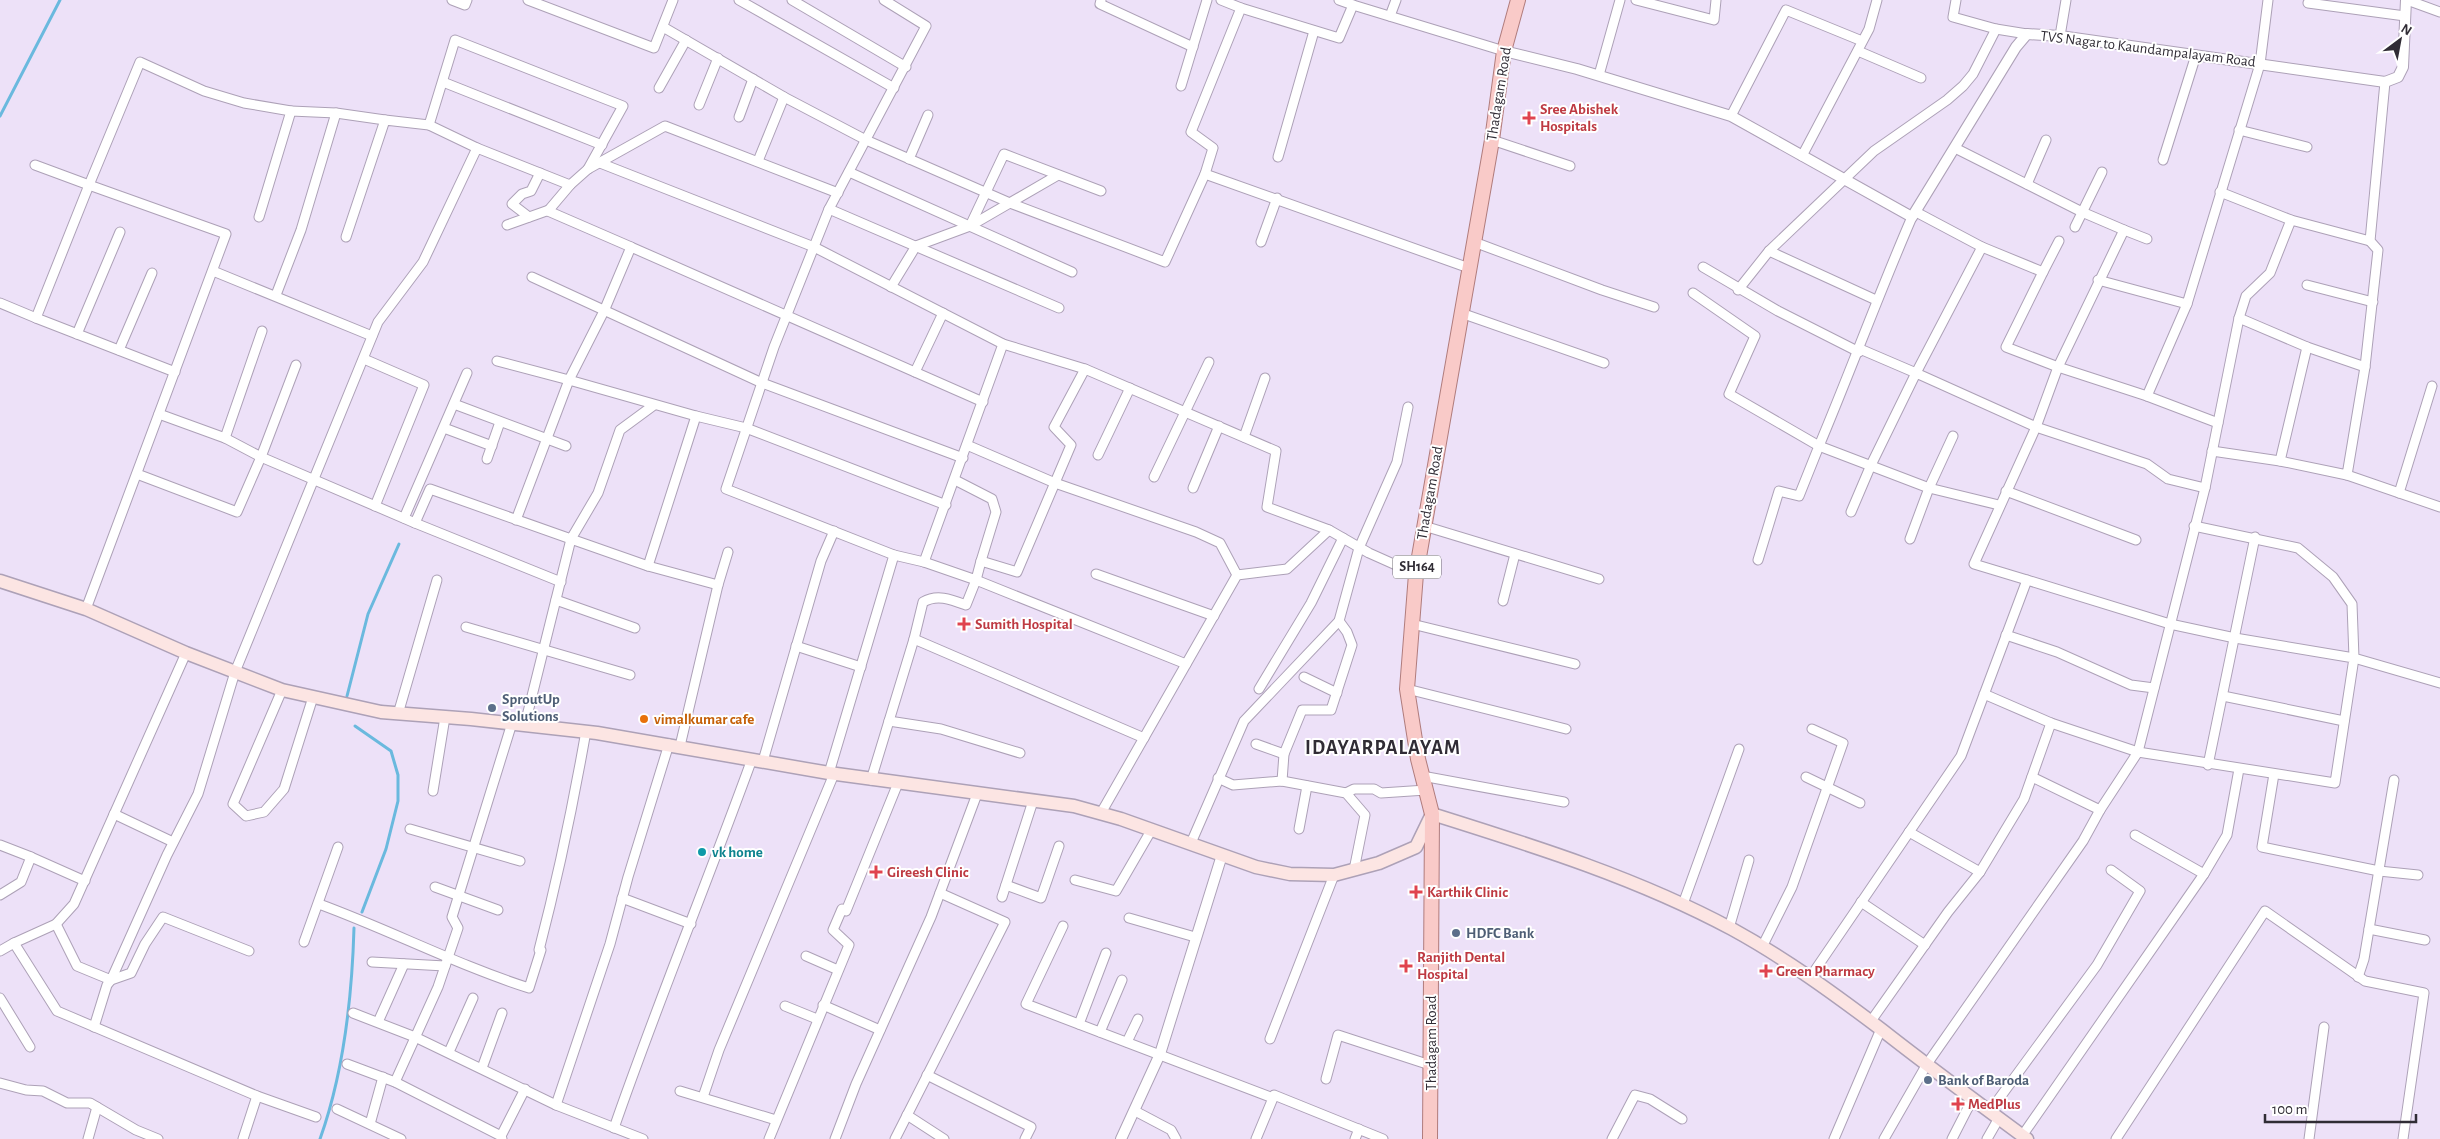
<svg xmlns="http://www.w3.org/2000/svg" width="2440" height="1139" viewBox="0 0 2440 1139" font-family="'Alegreya Sans',sans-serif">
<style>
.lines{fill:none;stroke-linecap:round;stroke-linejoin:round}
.stream{stroke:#6ab9de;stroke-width:3}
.minor-casing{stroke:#ada1b7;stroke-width:11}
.tertiary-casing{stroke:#ada1b7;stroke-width:12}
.secondary-casing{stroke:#ada1b7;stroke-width:15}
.primary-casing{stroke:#b07c7c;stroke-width:16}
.minor{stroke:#fff;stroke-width:9}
.tertiary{stroke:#fff;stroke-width:10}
.secondary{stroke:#fce5e3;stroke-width:12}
.primary{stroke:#f9cac8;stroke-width:14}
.health-dot{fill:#e0444e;stroke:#fff;stroke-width:2}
.service-dot{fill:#5c6f8a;stroke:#fff;stroke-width:2}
.food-dot{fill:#e8710a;stroke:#fff;stroke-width:2}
.culture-dot{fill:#0f9aa8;stroke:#fff;stroke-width:2}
.labels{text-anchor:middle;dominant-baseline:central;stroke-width:4;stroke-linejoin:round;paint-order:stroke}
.shield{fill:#fff;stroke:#6e6b72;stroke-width:1}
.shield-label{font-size:14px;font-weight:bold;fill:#302c35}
.street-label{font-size:15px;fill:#302c35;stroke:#fff}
.health-label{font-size:15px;font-weight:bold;fill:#be3a42;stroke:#fff;text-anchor:start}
.service-label{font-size:15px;font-weight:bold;fill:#4e5e75;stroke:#fff;text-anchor:start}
.food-label{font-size:15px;font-weight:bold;fill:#c56008;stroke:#fff;text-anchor:start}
.culture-label{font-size:15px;font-weight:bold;fill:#0d838f;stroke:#fff;text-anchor:start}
.district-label{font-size:20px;font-weight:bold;letter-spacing:1px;fill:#302c35;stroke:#fff}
</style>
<rect width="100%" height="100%" fill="#ede1f8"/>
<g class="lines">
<g class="stream">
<polyline points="0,116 60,0"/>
<polyline points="347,696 368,614 399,544"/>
<polyline points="355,726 391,751 398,775 398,801 386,849 362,912"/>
<path d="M320,1139C344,1072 352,998 354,928"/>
</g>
<g class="minor-casing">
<g id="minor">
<polyline points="452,0 465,5 467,0"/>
<polyline points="528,0 654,48 673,0"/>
<polyline points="739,0 894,88"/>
<polyline points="792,0 906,67"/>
<polyline points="1101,0 1100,4 1193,47"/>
<polyline points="1221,0 1241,8"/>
<polyline points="1339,0 1353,5"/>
<polyline points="1636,0 1714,20 1716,0"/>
<polyline points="1956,0 1953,17 1996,29 2027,34"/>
<polyline points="2407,0 2440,12"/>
<polyline points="2308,3 2405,16"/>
<polyline points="1390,16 1396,0"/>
<polyline points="663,27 784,97 866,140 1010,203 1165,262 1205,174 1213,148 1191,132 1241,8 1339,38 1353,5 1504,51"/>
<polyline points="2060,36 2066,0"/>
<polyline points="1858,51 1921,78"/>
<polyline points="1599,75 1620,0"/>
<polyline points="443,82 602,145"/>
<polyline points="1181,86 1207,0"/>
<polyline points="659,88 686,40"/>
<polyline points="699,105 718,58"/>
<polyline points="1731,116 1786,10 1862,41"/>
<polyline points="739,117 753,79"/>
<polyline points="429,125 455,40 623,106 588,169"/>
<polyline points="2239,130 2307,147"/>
<polyline points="1492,140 1570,166"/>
<polyline points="1955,148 2082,212 2124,230 2058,367 2036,427 1974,564 2027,580"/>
<polyline points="1802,156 1869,29 1877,0"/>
<polyline points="1278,157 1314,31"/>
<polyline points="909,159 928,115"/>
<polyline points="2163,160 2196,55"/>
<polyline points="758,161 784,97"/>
<polyline points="600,163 814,247 1003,344 924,562 894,555"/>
<polyline points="35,165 89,185 36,318 175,372"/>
<polyline points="849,172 1072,272"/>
<polyline points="1205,174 1469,268"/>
<polyline points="2027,184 2046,140"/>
<polyline points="570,185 548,211 631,247"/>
<polyline points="2220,192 2291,220"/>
<polyline points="829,209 1059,308"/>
<polyline points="1916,212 1982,247 2043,272 2006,347 2058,367 2147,396 2187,304"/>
<polyline points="259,217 291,111 336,113 385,120"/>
<polyline points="529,217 512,204 522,194 531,191 540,173"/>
<path d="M1912,217C1879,293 1851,370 1819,446L1929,488L1999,505"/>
<polyline points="507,225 549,210"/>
<polyline points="970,226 1004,154 1101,191"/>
<polyline points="2075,227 2102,172"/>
<polyline points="2124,230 2147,239"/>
<polyline points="346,237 385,120 429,125 477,148"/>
<polyline points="1261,242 1277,198"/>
<polyline points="1474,242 1602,290 1654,307"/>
<polyline points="1769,251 1876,300"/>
<polyline points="1703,267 1778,311 1859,352"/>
<polyline points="213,271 372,336"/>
<polyline points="2043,272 2059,241"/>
<polyline points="532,277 762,383 963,458"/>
<polyline points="2098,280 2187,304 2260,64 2268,0"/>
<polyline points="2307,285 2373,302"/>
<polyline points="891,287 916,246 970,226 1058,175"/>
<polyline points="1738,290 1769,251 1874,151 1947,100 1963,86 1973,74 1996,29"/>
<polyline points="1693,293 1755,336 1729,394 1819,446 1799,496 1779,491 1758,560"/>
<polyline points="276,295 301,230 336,113"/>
<polyline points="0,303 36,318"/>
<polyline points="1461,313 1604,363"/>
<polyline points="2239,318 2307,347 2365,367"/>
<polyline points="77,334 120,232"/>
<polyline points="1860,349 1916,373 1982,247"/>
<polyline points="119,350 152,273"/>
<polyline points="364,359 424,385 375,506"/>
<polyline points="497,361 569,380 604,311 631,247 983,402"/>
<polyline points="1085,369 1276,451 1267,507 1329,530 1369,553 1416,574"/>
<polyline points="915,372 943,313"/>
<polyline points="2147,396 2218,423"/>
<polyline points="454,404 566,446"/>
<polyline points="159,414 225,438 262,331"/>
<polyline points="444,428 492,446"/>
<polyline points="1244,437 1265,378"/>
<polyline points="225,438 261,457 415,523 430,489 571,539 598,493 620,430 654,405"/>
<polyline points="967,445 1055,483 1196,532 1220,543 1237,575"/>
<polyline points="2212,451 2280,461 2347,475 2365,367 2378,250 2370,241 2385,82"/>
<polyline points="1098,455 1130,388"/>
<polyline points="487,459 500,422"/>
<polyline points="2280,461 2307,347"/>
<polyline points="137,474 237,512 261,457 296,365"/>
<polyline points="2347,475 2440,507"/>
<polyline points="1154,477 1209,362"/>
<polyline points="955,480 992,499 996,512 981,561"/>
<polyline points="1193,488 1219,426"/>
<polyline points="2006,491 2136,540"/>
<polyline points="2399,493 2432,386"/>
<polyline points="1851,512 1871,465 1916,373 2036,427 2147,464 2168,479 2205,488"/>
<polyline points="404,518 467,373"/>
<polyline points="516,520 569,380 696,416"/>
<polyline points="415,523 561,582"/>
<polyline points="1424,526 1599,579"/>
<polyline points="2194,526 2298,548 2333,577 2352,604 2354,658 2440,683"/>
<polyline points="1910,539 1929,488 1953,436"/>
<polyline points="924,562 976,580 981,561 1017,572 1071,445 1054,427 1085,369 1003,344"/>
<polyline points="648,566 718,585"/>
<polyline points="1096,574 1214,616"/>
<polyline points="556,600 635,628"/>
<polyline points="1503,601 1515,554"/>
<polyline points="86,609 226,234 89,185 140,62 204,91 244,103 291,111"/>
<polyline points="1412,624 1575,664"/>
<polyline points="466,627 630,675"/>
<polyline points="2006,635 2057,652 2131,685 2154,688"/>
<path d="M914,639L923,602C937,594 950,599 966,605L976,580L1186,664"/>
<polyline points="796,646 861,667"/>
<polyline points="1304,677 1337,693"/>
<polyline points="1259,689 1311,603 1343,538"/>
<polyline points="1407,689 1566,729"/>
<polyline points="282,690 233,804 246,816 264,812 284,789 313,697"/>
<polyline points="2223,696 2344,721"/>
<polyline points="398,714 437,580"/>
<polyline points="889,721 941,729 1020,753"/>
<polyline points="525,724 571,539 648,566 696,416 746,428 946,505"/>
<polyline points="1256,744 1284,754"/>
<polyline points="680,746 718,585 728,552"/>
<polyline points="763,761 821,561 834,531"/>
<polyline points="2208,765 2255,537"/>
<polyline points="829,773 894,555 726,489 774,347 829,209 926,26 884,0"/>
<polyline points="2274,774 2262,847 2379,871 2418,875"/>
<polyline points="1422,776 1564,802"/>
<polyline points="1806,777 1860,803"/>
<polyline points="2032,777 2100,810"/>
<polyline points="1218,778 1233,785 1282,781 1346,793 1365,815 1354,870"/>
<polyline points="871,780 914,639 1144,738"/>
<polyline points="1282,781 1284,754 1302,710 1331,710 1352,645 1347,632 1339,621 1359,548 1397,462 1408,407"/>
<polyline points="433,791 445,717"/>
<polyline points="1346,793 1354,789 1374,789 1381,793 1426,790"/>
<polyline points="1101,813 1237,575 1287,569 1329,530"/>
<polyline points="114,814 173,842"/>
<polyline points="410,829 520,861"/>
<polyline points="1299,829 1307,786"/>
<polyline points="1909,832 1980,872"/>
<polyline points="2135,835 2204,874"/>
<polyline points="1191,843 1244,721 1339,621"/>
<polyline points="0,845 31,857"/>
<polyline points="1075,880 1116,891 1152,829"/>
<polyline points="1006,885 1041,898 1059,846"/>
<polyline points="435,887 498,910"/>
<polyline points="0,895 21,882 31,857 85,881"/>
<polyline points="1002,897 1033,801"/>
<polyline points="622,898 691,924"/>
<polyline points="1861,902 1925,945"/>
<path d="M319,904C390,930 457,965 529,988L541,950H539C558,877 573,805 586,731"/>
<polyline points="1683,904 1739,749"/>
<polyline points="1129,918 1195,937"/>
<polyline points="56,924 77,966 111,980 167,855 198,794 235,672 378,322 423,262 477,148 570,185 588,169 665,126 838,193"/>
<polyline points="1063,926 1026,1004 1273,1098 1256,1139"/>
<polyline points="1729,928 1749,860"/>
<polyline points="2369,929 2425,940"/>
<polyline points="304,942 338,847"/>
<polyline points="14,943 56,924 74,904 186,653"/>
<polyline points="1762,947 1792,887 1843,743 1812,729"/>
<polyline points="0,951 14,943 57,1011 257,1096 316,1117"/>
<polyline points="806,956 838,970"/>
<polyline points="372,962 445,966"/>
<polyline points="1811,976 1961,756 2027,580 2170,624 2235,638 2354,658 2335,783 2138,752 2051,723 1984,694"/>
<polyline points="2358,977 2364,959 2394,780"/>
<polyline points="0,998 30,1047"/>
<polyline points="823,1005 880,1030"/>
<polyline points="785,1006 817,1019"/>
<polyline points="353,1013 415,1037 556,1105 643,1139"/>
<polyline points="1871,1021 1948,912 1980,872 2024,799 2051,723"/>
<polyline points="378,1022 404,964"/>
<polyline points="1079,1024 1106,953"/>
<polyline points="94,1027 107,985 111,980 131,973 145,944 163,917 249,951"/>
<polyline points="1100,1032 1122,980"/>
<polyline points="1270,1039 1334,875"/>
<polyline points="1127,1042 1138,1019"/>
<polyline points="449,1052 473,998"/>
<polyline points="347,1064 395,1082 501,1136 502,1139"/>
<polyline points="482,1068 502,1013"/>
<polyline points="927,1075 1031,1127 1025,1139"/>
<polyline points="1326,1079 1338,1035 1430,1065"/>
<polyline points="395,1082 438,987 458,928 452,917 512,723"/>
<polyline points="0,1083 26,1090 43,1091 67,1103 90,1103 136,1130 158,1139"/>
<polyline points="680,1091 776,1120"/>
<polyline points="703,1097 719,1050 834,774"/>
<polyline points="1273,1098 1274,1095 1383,1139"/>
<polyline points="556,1105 610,944 628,877 669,744"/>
<polyline points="337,1109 401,1139"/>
<polyline points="1135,1111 1171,1130 1176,1139"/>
<polyline points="1990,1111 2097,965 2140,891 2111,870"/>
<polyline points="907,1115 944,1139"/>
<polyline points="370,1124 383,1077"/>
<path d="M614,1128C657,1004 707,883 752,759"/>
<polyline points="501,1136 525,1089"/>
<polyline points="2022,1136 2204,874 2227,835 2239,769"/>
<polyline points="88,1139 97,1107"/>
<polyline points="243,1139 257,1096"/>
<polyline points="769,1139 849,945 833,930 842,909 846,911 898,783"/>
<polyline points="835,1139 856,1084 931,917 977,794"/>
<polyline points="895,1139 1005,922 940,893"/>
<polyline points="1355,1139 1359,1129"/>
<polyline points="1612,1139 1635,1095 1650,1099 1682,1119"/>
<polyline points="1834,1139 1881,1029"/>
<polyline points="1884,1139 1927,1064 2083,841 2100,810 2138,752 2205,488 2239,318 2246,296 2270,273 2291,220 2370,241"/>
<polyline points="1952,1139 1973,1098"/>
<polyline points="1987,1139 1999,1118"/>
<polyline points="2116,1139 2265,911 2365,981 2424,993 2403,1139"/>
<polyline points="2309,1139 2324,1027"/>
</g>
</g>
<g class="tertiary-casing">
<g id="tertiary">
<polyline points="1504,51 1577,69 1731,116 1912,217 2016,47 2027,34 2060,36 2385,82 2398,77 2403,67 2406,0"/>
<polyline points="1121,1139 1160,1054 1222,855"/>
</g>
</g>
<g class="secondary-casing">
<path id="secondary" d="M0,581L86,609L186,653L282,690L381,712L471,719L597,733L829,773L1074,806L1121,819L1256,867L1290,874L1334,875L1379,863L1416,847L1432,814C1534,846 1637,878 1732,929C1785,958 1833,993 1882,1030C1929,1067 1978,1103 2027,1139"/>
</g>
<g class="primary-casing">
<polyline id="primary" points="1430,1139 1432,814 1418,759 1407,689 1416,574 1492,140 1504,51 1518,0"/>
</g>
<use href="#minor" class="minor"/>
<use href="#tertiary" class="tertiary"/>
<use href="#secondary" class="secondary"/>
<use href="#primary" class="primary"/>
</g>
<g class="health-dot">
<path d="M1526.5 110.5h5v5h5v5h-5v5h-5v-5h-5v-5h5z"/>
<path d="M961.5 616.5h5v5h5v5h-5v5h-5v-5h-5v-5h5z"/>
<path d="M873.5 864.5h5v5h5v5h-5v5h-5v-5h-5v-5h5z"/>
<path d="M1413.5 884.5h5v5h5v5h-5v5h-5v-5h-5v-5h5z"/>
<path d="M1403.5 958.5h5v5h5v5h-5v5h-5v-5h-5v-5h5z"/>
<path d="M1763.5 963.5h5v5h5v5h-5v5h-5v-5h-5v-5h5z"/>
<path d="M1955.5 1096.5h5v5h5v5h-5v5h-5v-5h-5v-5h5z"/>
</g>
<g class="service-dot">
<circle cx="492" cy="708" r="5"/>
<circle cx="1456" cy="933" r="5"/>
<circle cx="1928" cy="1080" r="5"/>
</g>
<circle class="food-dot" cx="644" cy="719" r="5"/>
<circle class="culture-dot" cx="702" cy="852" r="5"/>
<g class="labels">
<rect class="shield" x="1393" y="555.5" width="48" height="23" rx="4"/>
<g class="shield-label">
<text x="1417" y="567">SH164</text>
</g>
<g class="street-label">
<text transform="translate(2148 49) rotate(7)">TVS Nagar to Kaundampalayam Road</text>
<text transform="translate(1499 94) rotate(-81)">Thadagam Road</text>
<text transform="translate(1430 493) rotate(-80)">Thadagam Road</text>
<text transform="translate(1431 1043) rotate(-90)">Thadagam Road</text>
</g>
<g class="health-label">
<text x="1540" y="109">Sree Abishek<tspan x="1540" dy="17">Hospitals</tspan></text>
<text x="975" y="624">Sumith Hospital</text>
<text x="887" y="872">Gireesh Clinic</text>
<text x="1427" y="892">Karthik Clinic</text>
<text x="1417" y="957">Ranjith Dental<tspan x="1417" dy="17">Hospital</tspan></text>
<text x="1776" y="971">Green Pharmacy</text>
<text x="1968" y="1104">MedPlus</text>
</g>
<g class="service-label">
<text x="502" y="699">SproutUp<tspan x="502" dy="17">Solutions</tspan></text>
<text x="1466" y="933">HDFC Bank</text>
<text x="1938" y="1080">Bank of Baroda</text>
</g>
<g class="food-label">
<text x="654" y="719">vimalkumar cafe</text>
</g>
<g class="culture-label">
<text x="712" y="852">vk home</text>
</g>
<g class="district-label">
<text x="1383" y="748">IDAYARPALAYAM</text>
</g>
</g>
<g transform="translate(2400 40) rotate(32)" stroke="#ffffff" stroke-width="4" paint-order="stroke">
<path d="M0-4L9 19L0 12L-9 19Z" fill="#302c35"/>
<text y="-8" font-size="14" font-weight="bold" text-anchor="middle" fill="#302c35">N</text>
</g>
<path d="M2265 1114v8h151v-8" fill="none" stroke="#302c35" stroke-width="2.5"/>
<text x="2272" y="1114" font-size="15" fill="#302c35" stroke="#ffffff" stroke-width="4" paint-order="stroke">100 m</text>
</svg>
